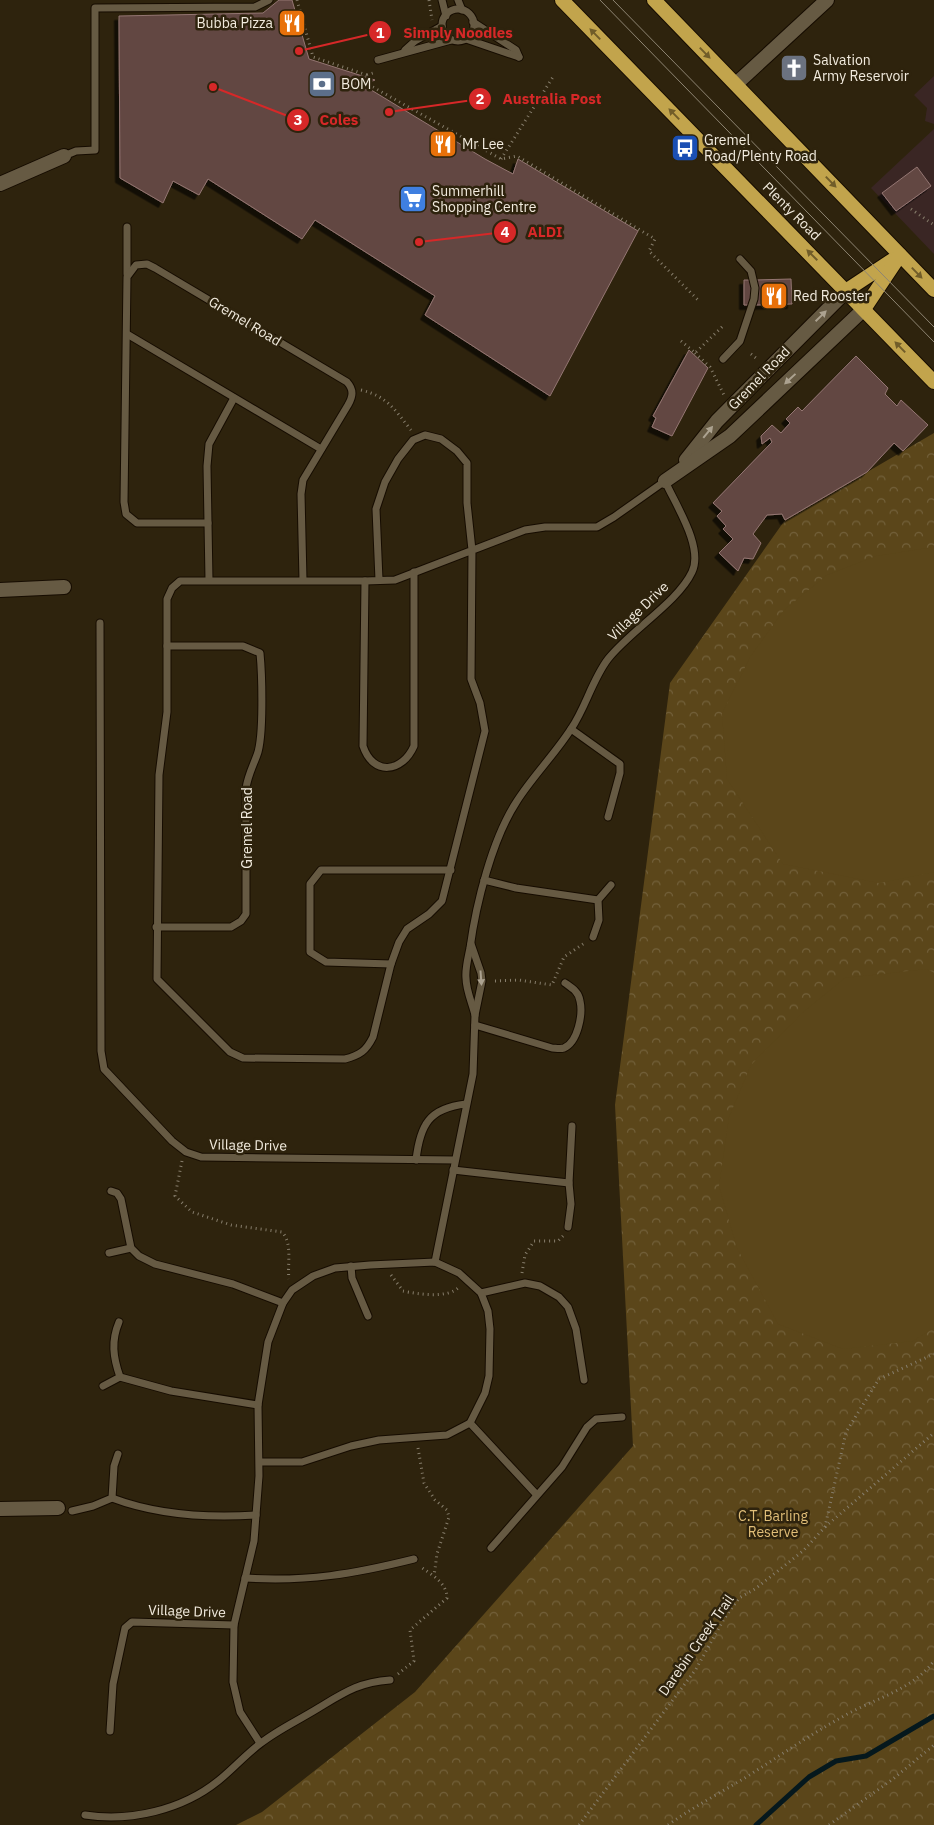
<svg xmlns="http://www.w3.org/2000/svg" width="934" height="1825" viewBox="0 0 934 1825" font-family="'IBM Plex Sans',sans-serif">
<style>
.education{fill:#3a2624}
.forest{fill:url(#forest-crowns)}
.pitch{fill:#5b461a}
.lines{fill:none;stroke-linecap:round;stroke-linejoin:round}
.stream{stroke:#05181d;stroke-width:5}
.building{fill:#624743;stroke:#947672;filter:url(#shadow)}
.service-casing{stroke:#160c00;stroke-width:9}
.minor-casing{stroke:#160c00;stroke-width:16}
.trunk-casing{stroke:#160c00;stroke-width:16}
.path{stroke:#877e6c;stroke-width:3;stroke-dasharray:1 4;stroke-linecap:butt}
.service{stroke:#665a43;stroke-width:7}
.minor{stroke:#665a43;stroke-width:14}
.trunk{stroke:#c2a44c;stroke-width:14}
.tram{stroke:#8e8573;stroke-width:1}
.oneway{fill:#715d29}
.oneway2{fill:#aca290}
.labels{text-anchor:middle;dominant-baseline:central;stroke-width:5;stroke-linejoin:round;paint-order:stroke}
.poi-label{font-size:14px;fill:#f2ebde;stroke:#2e230d;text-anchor:start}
.street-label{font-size:14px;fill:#f2ebde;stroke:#2e230d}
.park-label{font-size:14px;fill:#e1be78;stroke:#2e230d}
.leader{fill:none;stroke:#d62828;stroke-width:2}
.callout-dot{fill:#d62828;stroke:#2e230d;stroke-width:2}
.mark-label{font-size:15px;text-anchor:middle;font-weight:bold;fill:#fff}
.callout-label{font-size:15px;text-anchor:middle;font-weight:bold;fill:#d62828;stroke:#2e230d;stroke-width:5;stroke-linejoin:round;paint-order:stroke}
</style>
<defs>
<pattern id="forest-crowns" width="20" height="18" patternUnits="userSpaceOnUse" patternTransform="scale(1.25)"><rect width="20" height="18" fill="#5b461a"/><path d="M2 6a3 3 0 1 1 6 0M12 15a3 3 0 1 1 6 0" fill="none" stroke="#73613b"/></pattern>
<filter id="shadow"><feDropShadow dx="-4.5" dy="4.5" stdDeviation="0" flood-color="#0009"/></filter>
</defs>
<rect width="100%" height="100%" fill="#2e230d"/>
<g class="education">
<polygon points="934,76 934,124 925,121 927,108 914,95"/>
<polygon points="934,129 934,254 871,188"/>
</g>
<polygon class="forest" points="934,433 934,1825 236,1825 262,1812 415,1692 633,1446 615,1105 670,683 785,520"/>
<g class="pitch">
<polygon points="934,547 934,872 879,883 783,864 727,779 722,714 750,657 784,610 827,575 876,556"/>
<polygon points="927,969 934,973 934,1328 913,1341 843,1349 778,1324 737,1248 719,1186 729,1117 751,1065 802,1013 845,978"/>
</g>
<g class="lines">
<polyline class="stream" points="756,1825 809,1777 836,1761 866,1756 934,1716"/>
</g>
<g class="building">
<polygon points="279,0 292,0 309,59 375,80 363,85 485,159 513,174 518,159 638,231 550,396 425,315 435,296 315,220 302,239 208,179 199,195 173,181 163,203 120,178 119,16 263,13"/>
<polygon points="917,167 931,186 896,211 882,193"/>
<polygon points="791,279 792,304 756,305 755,280"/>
<polygon points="744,280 755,280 756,305 744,305"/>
<polygon points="689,350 708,368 672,436 652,427 656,418 653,416"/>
<polygon points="856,356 888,388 885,394 897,406 901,400 928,425 903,451 894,443 867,472 785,520 782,514 767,515 753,534 761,543 753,559 744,558 738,571 719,553 733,539 723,529 726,526 717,516 722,511 713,503 772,442 770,438 762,444 761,436 772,425 781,433 790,423 786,419 798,407 802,411"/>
</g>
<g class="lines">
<g class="service-casing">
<g id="service">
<polyline points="442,0 446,16"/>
<polyline points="458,0 462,10"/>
<circle cx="458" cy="25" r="16"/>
<polyline points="473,22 516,50 519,57"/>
<polyline points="466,39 519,57"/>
<polyline points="405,50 415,41 442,26"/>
<polyline points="378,60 451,40"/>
<polyline points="64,156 76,151 95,150 95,8 255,7 269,0"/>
<polyline points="127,274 127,227"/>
<polyline points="127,334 321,449"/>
<polyline points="723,359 740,341 754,299 755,288 751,271 740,259"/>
<path d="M208,523H137L126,514L124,502L127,277L136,265L147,264L155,268L347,382C354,390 353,396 348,405L303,480L301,494L303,580"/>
<polyline points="209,580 207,466 209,444 234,398"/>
<path d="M379,580L376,509L385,482L398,459L413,440L425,435L441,439L457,451L467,463V503L472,550L471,679L480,703L485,731L442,901L429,914L407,929L399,942L391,964L373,1037C366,1051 360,1055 345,1059L243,1058L230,1052L157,979L159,775L167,712V599L172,588L180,581H365L395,580L525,530L545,527H597L614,517L665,481C675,504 704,547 692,572C678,602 631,630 608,659C592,680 586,707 571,729C555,754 533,776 517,801C492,839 476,904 470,948C468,958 465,969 466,978C466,990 472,1003 475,1015"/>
<path d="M365,581L363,746C373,776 402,773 414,746V572"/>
<polyline points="100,623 101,1051 104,1069 172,1141 186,1152 201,1157 455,1160"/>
<polyline points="571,729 620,764 620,773 608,817"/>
<polyline points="484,880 516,888 598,900"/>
<path d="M156,927H231L241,921L246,914V788C248,775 253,766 257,755C264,737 262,674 260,653L243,646H167"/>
<polyline points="593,937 599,920 598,900 611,885"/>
<polyline points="391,964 326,962 310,952 310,884 321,870 451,870"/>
<path d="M475,1025L552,1048C555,1048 560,1049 564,1048C578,1042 583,1014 580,1001C579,992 572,988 565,983"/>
<path d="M416,1160C420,1125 429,1108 466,1104"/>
<polyline points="453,1170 569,1183"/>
<polyline points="111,1191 117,1193 121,1199 131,1248 139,1256 155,1264 233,1284 283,1303"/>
<polyline points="568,1227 571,1204 569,1183 572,1126"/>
<polyline points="109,1253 131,1248"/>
<polyline points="435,1262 473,1074 475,1015 482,981 481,973 471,944"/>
<polyline points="351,1266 352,1278 368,1316"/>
<polyline points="481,1293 525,1283 540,1286 559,1297 568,1307 576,1329 584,1380"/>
<polyline points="120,1377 171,1391 258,1405"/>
<path d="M103,1386L120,1377C113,1357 111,1341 119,1322"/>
<polyline points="470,1423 536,1494"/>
<polyline points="259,1462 302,1462 351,1446 379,1440 447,1435 470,1423 485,1393 489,1376 490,1329 488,1311 481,1293 459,1273 435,1262 370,1265 335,1268 313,1276 292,1290 283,1303 268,1342 258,1405 259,1476 254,1541 234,1625 233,1682 240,1712 260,1743"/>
<path d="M112,1498C157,1515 209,1518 256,1515"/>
<polyline points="72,1511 93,1506 112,1498 114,1466 118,1454"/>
<polyline points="491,1548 562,1467 587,1427 596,1419 622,1417"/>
<path d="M245,1578C307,1582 354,1574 414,1559"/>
<polyline points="110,1731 113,1684 125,1628 132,1622 234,1625"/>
<path d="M85,1815C130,1822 182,1810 218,1781C233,1769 246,1754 261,1743C279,1729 301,1719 320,1707C345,1692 360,1682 390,1680"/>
</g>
</g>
<g class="minor-casing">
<g id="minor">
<polyline points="736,84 827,0"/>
<polyline points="0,184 64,156"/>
<polyline points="686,460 717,421 847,290"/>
<polyline points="665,481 730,436 864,309"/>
<polyline points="0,590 64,587"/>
<polyline points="0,1509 58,1508"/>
</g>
</g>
<g class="trunk-casing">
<g id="trunk">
<polyline points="562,0 934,382"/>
<polyline points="654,0 934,290"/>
<polyline points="847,290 894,259"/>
<polyline points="864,309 900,255"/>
</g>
</g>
<g class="path">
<polyline points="297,0 313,57 367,75 371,86 501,159 517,156 655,239 649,251 700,302"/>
<polyline points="429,0 432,20"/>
<polyline points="367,75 376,72"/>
<polyline points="501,159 553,77"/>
<polyline points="911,209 934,225"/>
<polyline points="681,341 695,353 724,325"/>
<polyline points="695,353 710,367 724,395"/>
<polyline points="751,354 756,358"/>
<path d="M361,390C387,396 395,410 411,430"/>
<polyline points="495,981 519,980 552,985 564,957 586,942"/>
<path d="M182,1161L175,1196L192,1212L231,1225L282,1232C293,1244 287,1264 289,1279"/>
<polyline points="522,1273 525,1255 534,1241 558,1241 563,1236"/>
<path d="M391,1275L403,1291C417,1294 448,1299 459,1287"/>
<polyline points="418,1448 424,1483 435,1500 447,1510 449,1517 437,1554 434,1576"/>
<polyline points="825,1527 934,1433"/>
<path d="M398,1674L414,1661L410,1630L447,1598C447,1583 432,1575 421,1567"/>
<polyline points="579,1825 696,1669 724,1619 739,1598 755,1589 803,1551 825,1527 846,1432 879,1379 934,1354"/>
<path d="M668,1825C692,1808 718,1794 743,1779C777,1758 809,1735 844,1716C875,1698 911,1691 934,1661"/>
<polyline points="829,1825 893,1779 934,1745"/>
</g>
<use href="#service" class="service"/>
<use href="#minor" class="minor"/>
<use href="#trunk" class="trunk"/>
<g class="tram">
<polyline points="600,0 934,342"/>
<polyline points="613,0 934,327"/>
</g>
</g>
<defs><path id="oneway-solid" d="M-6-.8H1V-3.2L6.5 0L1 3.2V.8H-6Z" transform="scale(1.25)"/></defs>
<g class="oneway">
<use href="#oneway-solid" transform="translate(595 34) rotate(-134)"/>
<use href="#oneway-solid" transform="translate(705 53) rotate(46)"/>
<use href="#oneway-solid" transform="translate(674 114) rotate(-134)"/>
<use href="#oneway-solid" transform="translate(831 182) rotate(46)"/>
<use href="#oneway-solid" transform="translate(812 255) rotate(-135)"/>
<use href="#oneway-solid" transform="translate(917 273) rotate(46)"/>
<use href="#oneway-solid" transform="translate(900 347) rotate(-134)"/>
</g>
<g class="oneway2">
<use href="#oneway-solid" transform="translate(821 316) rotate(-44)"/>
<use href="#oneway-solid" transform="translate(790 379) rotate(137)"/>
<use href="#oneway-solid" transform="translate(708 432) rotate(-51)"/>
<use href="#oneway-solid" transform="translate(481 978) rotate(86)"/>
</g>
<defs>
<g id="restaurant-square" transform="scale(1.4375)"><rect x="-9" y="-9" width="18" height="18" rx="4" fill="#e8710a" stroke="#2e230d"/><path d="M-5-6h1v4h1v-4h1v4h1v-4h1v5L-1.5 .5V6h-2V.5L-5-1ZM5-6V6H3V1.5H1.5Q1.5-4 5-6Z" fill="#fff"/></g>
<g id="church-square" transform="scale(1.4375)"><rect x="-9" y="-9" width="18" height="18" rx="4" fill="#6b7280" stroke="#2e230d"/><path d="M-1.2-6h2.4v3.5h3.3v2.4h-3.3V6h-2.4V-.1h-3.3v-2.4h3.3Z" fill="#fff"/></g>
<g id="bank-square" transform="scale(1.4375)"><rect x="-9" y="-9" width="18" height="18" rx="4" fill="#5c6f8a" stroke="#2e230d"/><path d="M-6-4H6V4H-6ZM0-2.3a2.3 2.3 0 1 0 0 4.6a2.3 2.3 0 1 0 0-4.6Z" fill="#fff"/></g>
<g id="bus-square" transform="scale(1.4375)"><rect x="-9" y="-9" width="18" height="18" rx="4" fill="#1a4fb4" stroke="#2e230d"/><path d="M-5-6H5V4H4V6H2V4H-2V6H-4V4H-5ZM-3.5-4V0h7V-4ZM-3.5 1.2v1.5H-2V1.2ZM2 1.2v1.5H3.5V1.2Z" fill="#fff"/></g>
<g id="supermarket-square" transform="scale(1.4375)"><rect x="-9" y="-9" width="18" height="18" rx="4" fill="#3f7fe0" stroke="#2e230d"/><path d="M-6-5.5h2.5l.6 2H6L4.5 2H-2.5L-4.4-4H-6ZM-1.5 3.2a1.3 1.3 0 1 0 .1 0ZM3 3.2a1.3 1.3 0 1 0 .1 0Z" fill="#fff"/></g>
</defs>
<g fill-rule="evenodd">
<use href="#restaurant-square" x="292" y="23"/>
<use href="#church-square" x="794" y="68"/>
<use href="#bank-square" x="322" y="84"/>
<use href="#restaurant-square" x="443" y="144"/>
<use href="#bus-square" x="685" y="148"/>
<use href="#supermarket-square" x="413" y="199"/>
<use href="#restaurant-square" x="774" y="296"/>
</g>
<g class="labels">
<g class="poi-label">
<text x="273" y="23" text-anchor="end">Bubba Pizza</text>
<text x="813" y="60">Salvation<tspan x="813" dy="16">Army Reservoir</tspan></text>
<text x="341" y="84">BOM</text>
<text x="704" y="140">Gremel<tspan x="704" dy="16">Road/Plenty Road</tspan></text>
<text x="462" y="144">Mr Lee</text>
<text x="432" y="191">Summerhill<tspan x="432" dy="16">Shopping Centre</tspan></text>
<text x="793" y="296">Red Rooster</text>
</g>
<g class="street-label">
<text transform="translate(792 211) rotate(45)">Plenty Road</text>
<text transform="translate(245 321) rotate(31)">Gremel Road</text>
<text transform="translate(759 378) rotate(-46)">Gremel Road</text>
<text transform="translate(638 611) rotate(-44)">Village Drive</text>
<text transform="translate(247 828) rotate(-90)">Gremel Road</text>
<text transform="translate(248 1145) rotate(1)">Village Drive</text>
<text transform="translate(187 1611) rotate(2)">Village Drive</text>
<text transform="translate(696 1645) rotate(-55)">Darebin Creek Trail</text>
</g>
<g class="park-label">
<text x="773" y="1516">C.T. Barling<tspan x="773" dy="16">Reserve</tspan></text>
</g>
</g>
<path class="leader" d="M299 51L380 32M389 112L480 99M213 87L298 120M419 242L505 232"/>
<g class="callout-dot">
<circle cx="299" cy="51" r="5"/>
<circle cx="389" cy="112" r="5"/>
<circle cx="213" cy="87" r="5"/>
<circle cx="419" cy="242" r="5"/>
<circle cx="380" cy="32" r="12"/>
<circle cx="480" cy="99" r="12"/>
<circle cx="298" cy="120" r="12"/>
<circle cx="505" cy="232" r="12"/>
</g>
<g class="mark-label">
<text x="380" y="38">1</text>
<text x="480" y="104">2</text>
<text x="298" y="125">3</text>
<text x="505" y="237">4</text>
</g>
<g class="callout-label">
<text x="458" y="38">Simply Noodles</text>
<text x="552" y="104">Australia Post</text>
<text x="339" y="125">Coles</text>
<text x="545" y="237">ALDI</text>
</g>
</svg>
